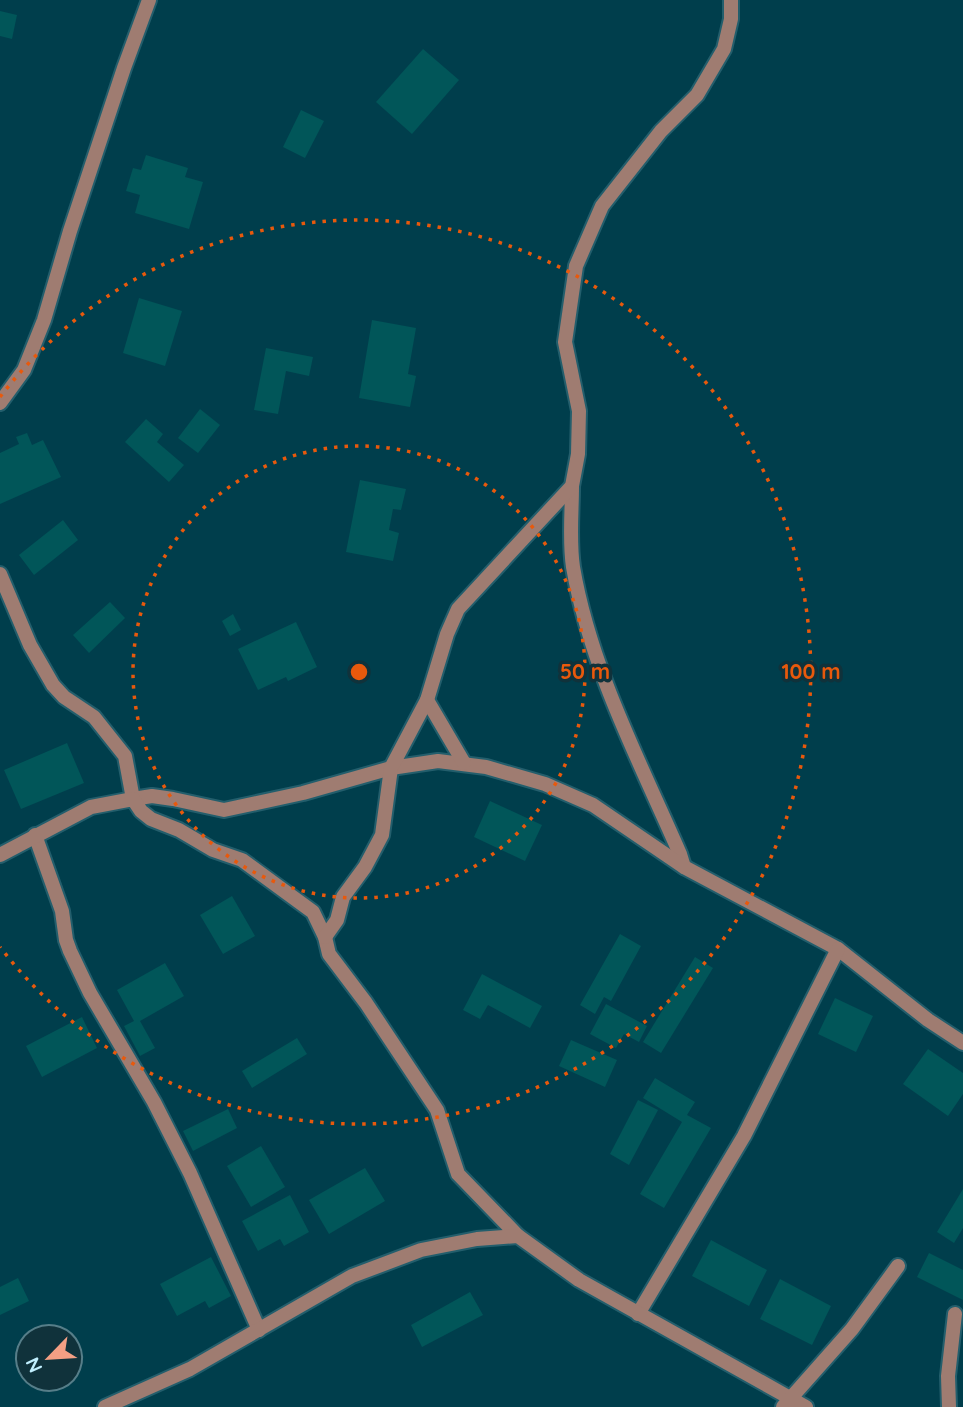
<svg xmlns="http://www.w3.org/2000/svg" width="963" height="1407" viewBox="0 0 963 1407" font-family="Quicksand,sans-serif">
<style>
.building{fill:#015659}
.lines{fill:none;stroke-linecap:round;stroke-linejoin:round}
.minor-casing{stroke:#235e6c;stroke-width:18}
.minor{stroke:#9f7c71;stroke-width:14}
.ring{fill:none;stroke:#e8590c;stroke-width:3.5;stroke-dasharray:3.5 7}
.centre{fill:#e8590c;stroke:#10323b;stroke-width:3.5}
.ring-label{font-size:21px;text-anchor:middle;font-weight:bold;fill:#e8590c;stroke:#10323b;stroke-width:7;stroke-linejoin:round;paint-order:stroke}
</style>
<rect width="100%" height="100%" fill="#003e4c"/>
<g class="building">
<polygon points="0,11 17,15 12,39 0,36"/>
<polygon points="423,49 459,80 412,134 376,102"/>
<polygon points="301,110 324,121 305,158 283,147"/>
<polygon points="146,155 188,168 185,177 203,182 189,229 135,213 140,195 126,191 133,168 141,170"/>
<polygon points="139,298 182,311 165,366 123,353"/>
<polygon points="372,320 416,328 408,374 416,376 410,407 359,398"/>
<polygon points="266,348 313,357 309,376 286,371 278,414 254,410"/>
<polygon points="200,409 220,425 198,453 178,438"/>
<polygon points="146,419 163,434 157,442 184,465 169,482 125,442"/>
<polygon points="27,433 32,445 43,440 61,477 0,504 0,453 19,444 16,437"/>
<polygon points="360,480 406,489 401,510 393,509 389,530 399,533 393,561 346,552"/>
<polygon points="63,520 78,540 34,575 19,555"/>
<polygon points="110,602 125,618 89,653 73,635"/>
<polygon points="233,614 241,630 230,636 222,621"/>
<polygon points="296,622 317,667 288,681 286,677 258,690 238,649"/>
<polygon points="67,743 84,783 21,809 4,770"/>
<polygon points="490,801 542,825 525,861 474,837"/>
<polygon points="232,896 255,936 223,954 200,915"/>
<polygon points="620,934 641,946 611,1001 604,997 595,1014 580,1005"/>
<polygon points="695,957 713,968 661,1053 643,1042"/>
<polygon points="165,963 184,996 140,1021 155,1048 140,1056 124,1026 134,1021 117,990"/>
<polygon points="482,974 542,1006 530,1028 488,1005 480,1019 463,1010"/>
<polygon points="835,998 873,1016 856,1052 818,1034"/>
<polygon points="606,1004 647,1026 639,1042 624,1034 616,1048 590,1034"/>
<polygon points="82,1017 97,1048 42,1077 26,1046"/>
<polygon points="297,1038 307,1054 252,1088 242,1071"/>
<polygon points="571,1040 617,1060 605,1087 559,1066"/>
<polygon points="928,1049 963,1073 963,1094 948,1116 903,1084"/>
<polygon points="655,1078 695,1102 687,1115 711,1128 664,1208 640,1194 682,1122 643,1098"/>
<polygon points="638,1100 658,1110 629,1165 610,1154"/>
<polygon points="228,1109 237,1128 193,1151 183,1131"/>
<polygon points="261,1146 285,1187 251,1207 227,1166"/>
<polygon points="365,1168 385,1201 329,1234 309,1200"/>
<polygon points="963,1189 963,1228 954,1243 937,1232"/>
<polygon points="290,1195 309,1232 284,1246 280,1239 258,1251 242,1221"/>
<polygon points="711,1240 767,1270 749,1306 692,1276"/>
<polygon points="929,1253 963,1270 963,1300 917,1277"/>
<polygon points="211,1257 231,1296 209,1308 205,1301 177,1316 160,1284"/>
<polygon points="18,1278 29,1301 0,1315 0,1287"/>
<polygon points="780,1279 831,1306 812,1345 760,1319"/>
<polygon points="470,1292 483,1315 422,1347 411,1325"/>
</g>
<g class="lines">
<g class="minor-casing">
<g id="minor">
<polyline points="0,403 24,370 44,320 70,231 124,68 149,0"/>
<path d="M572,486C572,512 569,541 573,567C590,667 640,762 680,854L684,867"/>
<polyline points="0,574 30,645 53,685 64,697 94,717 125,756 133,799 152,796 173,799 224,810 303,793 391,768 438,761 486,767 545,784 593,805 684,867 838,949 928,1020 963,1043"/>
<polyline points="427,700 464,763"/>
<polyline points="35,835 62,911 66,940 70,951 90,993 154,1102 190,1173 259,1330"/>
<polyline points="0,855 91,807 133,799 141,811 151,819 179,830 213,850 242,860 313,912 325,937 329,954 366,1003 437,1110 458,1174 518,1236"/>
<polyline points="325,937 337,920 343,897 365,867 382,835 391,768 427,700 447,634 458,609 572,486 578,454 579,411 565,342 576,266 602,206 661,131 697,95 724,49 731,19 731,0"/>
<polyline points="638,1314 744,1136 838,949"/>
<polyline points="105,1407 190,1369 352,1276 421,1250 477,1239 518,1236 579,1280 806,1407"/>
<polyline points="783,1407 852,1329 898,1266"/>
<polyline points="949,1407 948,1376 955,1314"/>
</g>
</g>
<use href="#minor" class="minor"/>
</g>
<g class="ring">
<circle cx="359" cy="672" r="226"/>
<path d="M0 397A452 452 0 1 1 0 947"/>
</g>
<circle cx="359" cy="672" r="10" class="centre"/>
<g class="ring-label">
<text x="585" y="679">50 m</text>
<text x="811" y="679">100 m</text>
</g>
<g transform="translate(49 1358) rotate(245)"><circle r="33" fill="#10323b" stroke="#567e89" stroke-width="2"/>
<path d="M0-5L12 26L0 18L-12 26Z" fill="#f39f84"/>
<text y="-10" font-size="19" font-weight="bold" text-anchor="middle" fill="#c0effe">N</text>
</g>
</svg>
